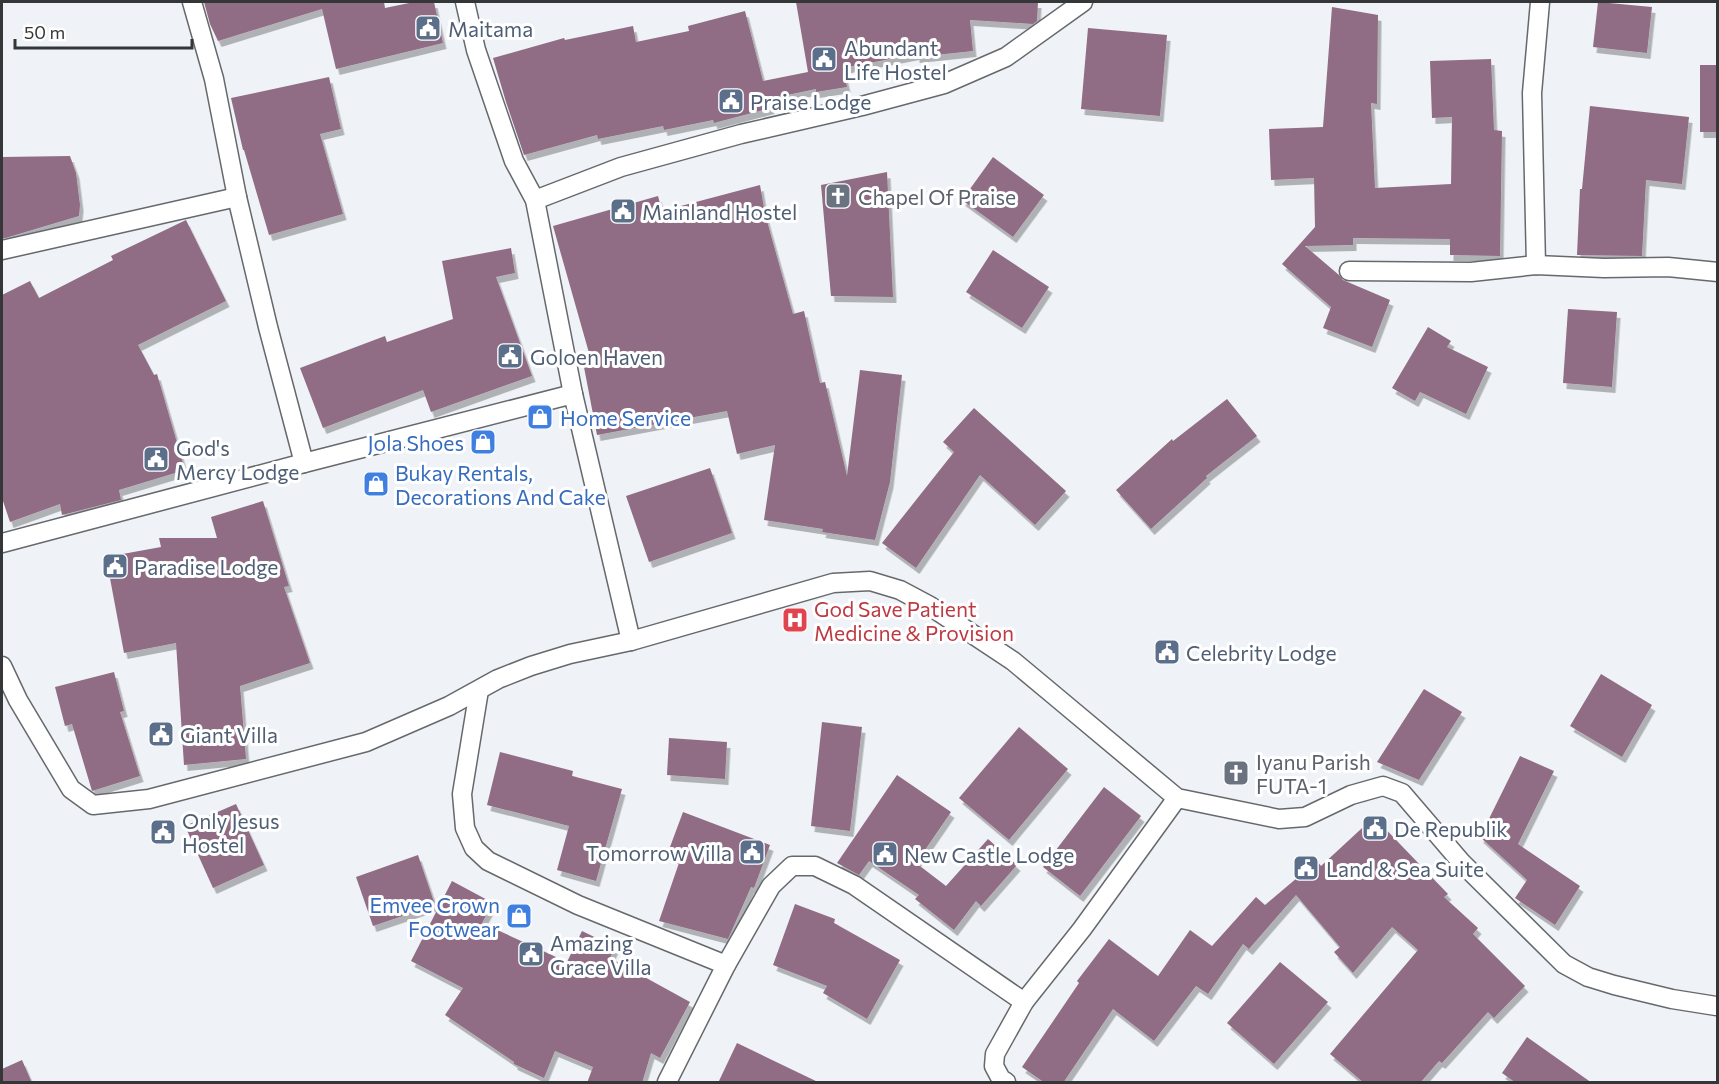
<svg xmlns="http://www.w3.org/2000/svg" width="1719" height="1084" viewBox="0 0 1719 1084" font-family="Commissioner,sans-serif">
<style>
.building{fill:#906d84;filter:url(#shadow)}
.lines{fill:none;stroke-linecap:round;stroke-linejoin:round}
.street-casing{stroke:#66696c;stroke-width:21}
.street{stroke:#fff;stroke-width:18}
.labels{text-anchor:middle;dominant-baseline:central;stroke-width:6;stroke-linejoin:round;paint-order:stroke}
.service-label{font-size:21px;fill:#4e5e75;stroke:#fff;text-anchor:start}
.worship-label{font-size:21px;fill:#5b616d;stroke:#fff;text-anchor:start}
.shop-label{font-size:21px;fill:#366cbe;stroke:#fff;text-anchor:start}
.health-label{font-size:21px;fill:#be3a42;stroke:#fff;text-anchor:start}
</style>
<defs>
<filter id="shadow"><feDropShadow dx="3.5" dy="6" stdDeviation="0" flood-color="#0004"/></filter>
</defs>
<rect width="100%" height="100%" fill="#eff2f6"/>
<g class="building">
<polygon points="204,2 384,2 385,8 414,2 434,2 443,43 336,69 322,9 218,41 210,24"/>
<polygon points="796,2 1038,2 1037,21 1033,24 970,20 973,51 916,57 916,54 843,68 847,87 816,92 816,89 768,99 771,108 714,123 713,120 664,130 663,126 598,139 597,135 524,155 506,102 493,58 564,38 565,40 633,26 636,42 689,31 688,26 745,11 763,81 808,72"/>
<polygon points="1598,2 1652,7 1647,53 1593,47"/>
<polygon points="1332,7 1378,15 1377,104 1371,103 1375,188 1451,184 1452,117 1432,118 1430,61 1491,59 1494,130 1502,131 1500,256 1450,255 1450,239 1353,238 1353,245 1305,246 1339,275 1343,280 1390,300 1372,347 1323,328 1331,307 1282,264 1315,227 1314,178 1271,180 1269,129 1323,127"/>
<polygon points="1088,28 1167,35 1160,116 1081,109"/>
<rect x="1700" y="65" width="18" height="67"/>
<polygon points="329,77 341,129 320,134 343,214 269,235 244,150 243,150 231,98"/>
<polygon points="1590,106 1689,117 1682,184 1646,180 1642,256 1577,255 1580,189 1582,189"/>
<polygon points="70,156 76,173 80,205 79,216 2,239 2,157"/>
<polygon points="993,157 1044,195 1013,237 962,200"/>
<polygon points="887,172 893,297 831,296 821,185"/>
<polygon points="760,185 765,214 793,314 804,311 820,383 825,382 847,476 860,370 902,375 890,482 875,540 822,532 823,529 764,520 775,445 737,454 727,411 597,435 583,362 591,360 553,226 658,196 662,211"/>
<polygon points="186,220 226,301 138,345 154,375 157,374 185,470 119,490 121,500 62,515 60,504 10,522 2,498 2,295 30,281 39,298 113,260 111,256"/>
<polygon points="511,248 515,273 496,277 532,376 431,412 423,390 323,428 300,368 385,336 387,342 453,319 442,261"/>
<polygon points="993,250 1049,287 1022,328 966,292"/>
<polygon points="1568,309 1617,312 1612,387 1563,383"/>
<polygon points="1428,327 1451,341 1447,347 1488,367 1466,414 1420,392 1415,401 1392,388"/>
<polygon points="1227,399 1257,436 1206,476 1207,478 1151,529 1116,490 1172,439 1173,441"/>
<polygon points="974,408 1066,491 1035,525 980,475 916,568 882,543 954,452 943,442"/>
<polygon points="710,468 732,533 649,562 626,496"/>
<polygon points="263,501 289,586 284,587 310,663 240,686 246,759 184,765 176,643 124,653 106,557 161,547 159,538 217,538 211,517"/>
<polygon points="114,672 124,711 120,712 140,776 92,791 72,724 65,726 55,687"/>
<polygon points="1601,674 1652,705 1622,757 1570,726"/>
<polygon points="1424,689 1462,712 1419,780 1377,762"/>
<polygon points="822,722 862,727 850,831 811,826"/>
<polygon points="1019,727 1068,769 1009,840 959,798"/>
<polygon points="669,738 727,742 725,779 667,775"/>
<polygon points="500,752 573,771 572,776 622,789 596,881 557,870 569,826 487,805"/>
<polygon points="1520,756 1554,771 1518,844 1580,886 1555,925 1515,898 1527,880 1480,837"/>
<polygon points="897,775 951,812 916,863 946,886 988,839 1017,865 981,906 976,901 954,930 915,899 919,895 869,861 859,875 837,863"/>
<polygon points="1104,787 1141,816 1080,896 1043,867"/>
<polygon points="236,804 264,865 213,888 185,826"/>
<polygon points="683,812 770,845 754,888 751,887 728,939 659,921 680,860 667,855"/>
<polygon points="1374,817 1448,894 1444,897 1478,928 1473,934 1525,986 1494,1018 1488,1012 1442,1063 1439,1061 1420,1083 1364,1083 1330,1054 1418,950 1392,927 1353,973 1334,952 1340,947 1296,895 1249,949 1243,944 1208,994 1196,986 1154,1041 1113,1009 1063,1083 1045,1083 1022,1067 1079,983 1077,981 1109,939 1158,976 1190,930 1212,946 1256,897 1265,905 1317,861 1321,866"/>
<polygon points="418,855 435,905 373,926 356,877"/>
<polygon points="452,881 493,903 482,923 567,962 582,931 615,947 610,958 690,1002 660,1058 651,1053 642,1083 587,1083 593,1067 555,1051 544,1078 514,1064 514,1062 445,1015 463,988 411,961"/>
<polygon points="795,904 835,919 834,923 900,960 867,1019 823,993 827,986 773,965"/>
<polygon points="1280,962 1328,1002 1274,1064 1227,1023"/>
<polygon points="1527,1037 1592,1083 1516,1083 1502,1073"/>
<polygon points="737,1043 820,1083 718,1083"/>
<polygon points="22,1060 32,1083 2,1083 2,1069"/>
</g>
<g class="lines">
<g class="street-casing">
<g id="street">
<polyline points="192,2 214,79 237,197 268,327 304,463"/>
<polyline points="465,2 476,50 514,161 535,200 573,394 631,641"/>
<polyline points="535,200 621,167 741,134 862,106 944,84 1006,57 1083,2"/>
<polyline points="2,250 237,197"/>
<polyline points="1536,265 1532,93 1540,2"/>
<polyline points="1349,271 1471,272 1536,265 1604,268 1668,267 1718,272"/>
<polyline points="2,543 304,463 573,394"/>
<polyline points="2,666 18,700 71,789 93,805 149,799 366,742 449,706 498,679 531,666 570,654 631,641 833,583 870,581 900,590 930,606 1013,661 1055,696 1177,798 1279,819 1305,817 1351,795 1383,786 1402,793 1462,863 1564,964 1588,977 1614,985 1672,999 1716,1006"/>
<polyline points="479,690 462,794 465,828 474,848 488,861 578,905 726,965"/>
<polyline points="667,1082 726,965 771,886 792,866 815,866 854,885 1024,1002"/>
<polyline points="1006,1082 1001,1079 994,1066 995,1054 1024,1002 1082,929 1177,798"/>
</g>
</g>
<use href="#street" class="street"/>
</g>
<defs>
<g id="civic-square" transform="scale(1.35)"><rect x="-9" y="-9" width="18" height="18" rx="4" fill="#5c6f8a" stroke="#fff"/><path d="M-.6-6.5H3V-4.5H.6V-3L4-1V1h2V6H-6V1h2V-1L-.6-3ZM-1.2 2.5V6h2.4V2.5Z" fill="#fff"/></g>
<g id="church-square" transform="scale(1.35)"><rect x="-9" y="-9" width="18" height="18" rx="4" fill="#6b7280" stroke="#fff"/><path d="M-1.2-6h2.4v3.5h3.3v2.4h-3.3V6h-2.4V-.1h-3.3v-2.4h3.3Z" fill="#fff"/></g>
<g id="shop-square" transform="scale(1.35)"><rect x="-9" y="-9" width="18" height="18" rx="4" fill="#3f7fe0" stroke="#fff"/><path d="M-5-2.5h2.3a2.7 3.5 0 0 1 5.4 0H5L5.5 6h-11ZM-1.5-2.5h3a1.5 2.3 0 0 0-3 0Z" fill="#fff"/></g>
<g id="hospital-square" transform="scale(1.35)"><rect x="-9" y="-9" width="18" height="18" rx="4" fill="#e0444e" stroke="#fff"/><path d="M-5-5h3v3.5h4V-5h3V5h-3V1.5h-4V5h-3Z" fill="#fff"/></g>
</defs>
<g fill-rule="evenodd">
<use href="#civic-square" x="428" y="28"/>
<use href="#civic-square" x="824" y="59"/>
<use href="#civic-square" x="731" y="101"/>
<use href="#church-square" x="838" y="196"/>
<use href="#civic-square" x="623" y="211"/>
<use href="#civic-square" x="510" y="356"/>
<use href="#shop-square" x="540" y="417"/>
<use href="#shop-square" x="483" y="442"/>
<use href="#civic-square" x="156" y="459"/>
<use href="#shop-square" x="376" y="484"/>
<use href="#civic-square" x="115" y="566"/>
<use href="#hospital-square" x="795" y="620"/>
<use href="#civic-square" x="1167" y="652"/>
<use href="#civic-square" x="161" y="734"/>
<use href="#church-square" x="1236" y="773"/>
<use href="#civic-square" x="1375" y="828"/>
<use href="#civic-square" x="163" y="832"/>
<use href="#civic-square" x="752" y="852"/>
<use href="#civic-square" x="885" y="854"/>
<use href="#civic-square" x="1306" y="868"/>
<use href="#shop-square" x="519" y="916"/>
<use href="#civic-square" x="531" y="954"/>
</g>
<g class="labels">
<g class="service-label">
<text x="448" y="28">Maitama</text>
<text x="844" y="47">Abundant<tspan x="844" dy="24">Life Hostel</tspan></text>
<text x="750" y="101">Praise Lodge</text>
<text x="642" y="211">Mainland Hostel</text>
<text x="530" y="356">Goloen Haven</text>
<text x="176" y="447">God's<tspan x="176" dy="24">Mercy Lodge</tspan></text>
<text x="134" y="566">Paradise Lodge</text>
<text x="1186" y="652">Celebrity Lodge</text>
<text x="180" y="734">Giant Villa</text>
<text x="182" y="820">Only Jesus<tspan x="182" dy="24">Hostel</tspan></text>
<text x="1394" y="828">De Republik</text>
<text x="732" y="852" text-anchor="end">Tomorrow Villa</text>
<text x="904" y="854">New Castle Lodge</text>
<text x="1326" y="868">Land &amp; Sea Suite</text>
<text x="550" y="942">Amazing<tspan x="550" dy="24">Grace Villa</tspan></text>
</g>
<g class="worship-label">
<text x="858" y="196">Chapel Of Praise</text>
<text x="1256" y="761">Iyanu Parish<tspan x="1256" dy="24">FUTA-1</tspan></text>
</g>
<g class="shop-label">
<text x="560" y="417">Home Service</text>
<text x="464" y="442" text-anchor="end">Jola Shoes</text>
<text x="395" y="472">Bukay Rentals,<tspan x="395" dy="24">Decorations And Cake</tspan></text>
<text x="500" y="904" text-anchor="end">Emvee Crown<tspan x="500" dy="24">Footwear</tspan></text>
</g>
<g class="health-label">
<text x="814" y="608">God Save Patient<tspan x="814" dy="24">Medicine &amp; Provision</tspan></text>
</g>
</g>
<rect width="1719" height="1084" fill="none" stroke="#353637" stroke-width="6"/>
<path d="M15 39v9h177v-9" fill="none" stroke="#353637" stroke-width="3"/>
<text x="24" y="39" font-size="18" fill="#353637" stroke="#ffffff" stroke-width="4.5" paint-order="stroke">50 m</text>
</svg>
